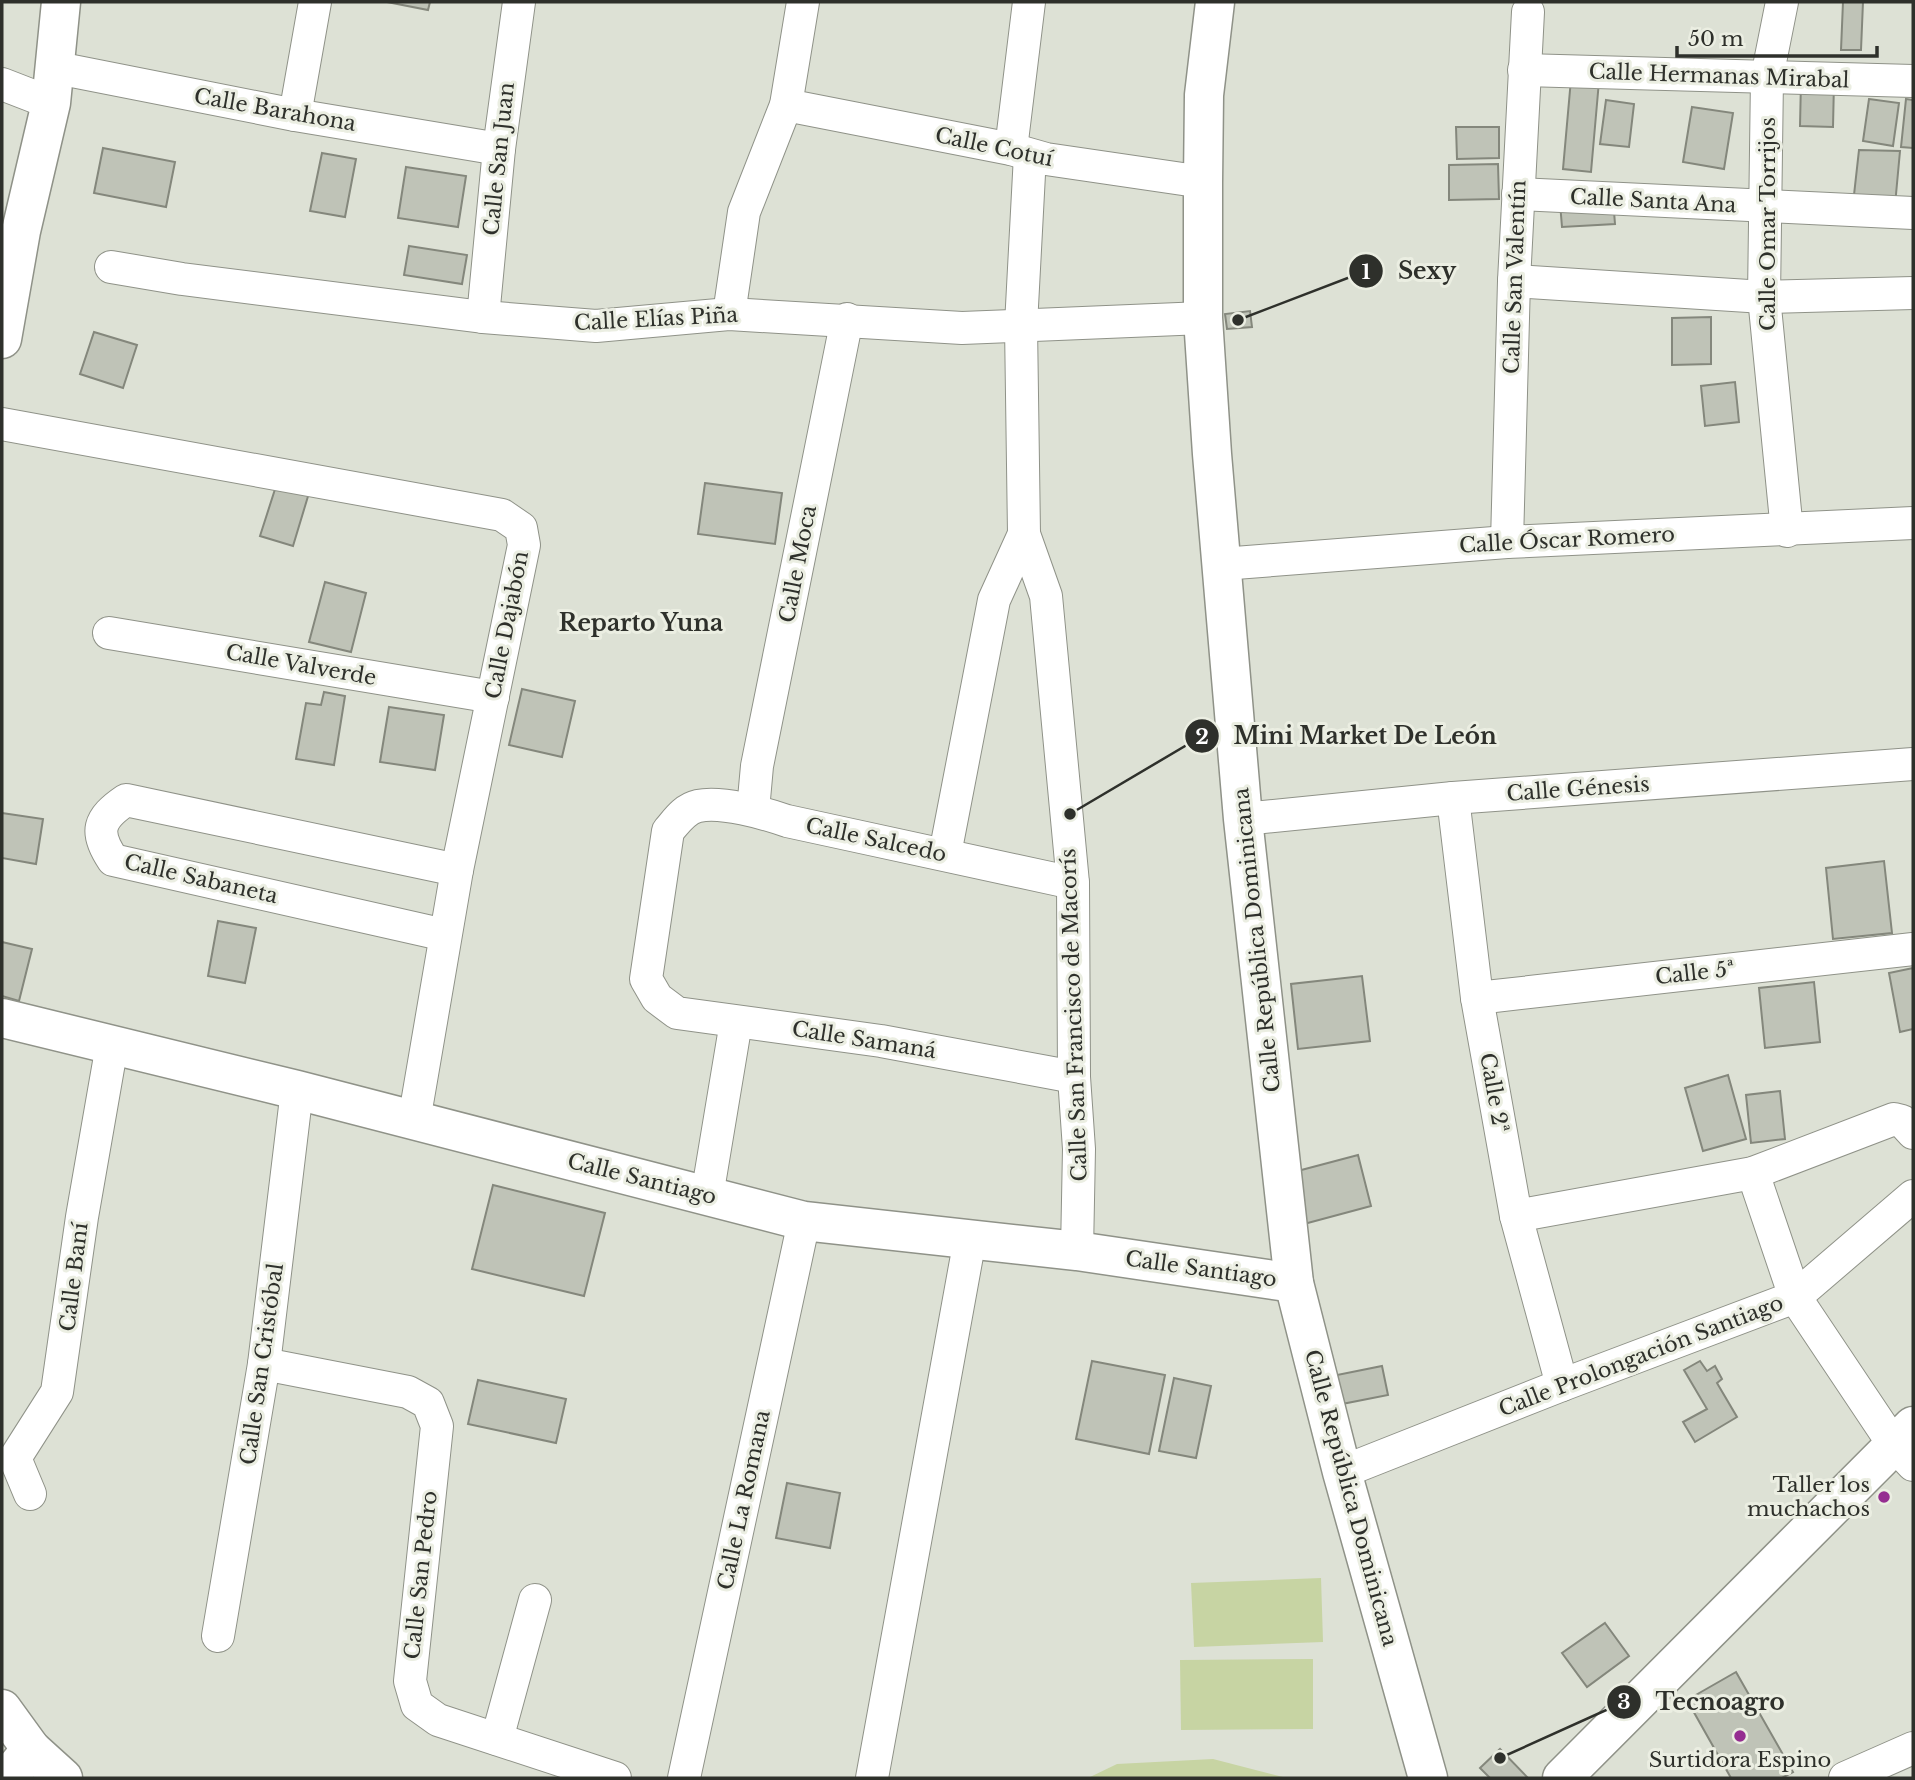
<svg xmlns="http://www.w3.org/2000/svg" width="1915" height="1780" viewBox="0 0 1915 1780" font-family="'Libre Baskerville',serif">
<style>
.green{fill:#c7d4a3}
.building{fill:#bfc3b7;stroke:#84877c;stroke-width:2}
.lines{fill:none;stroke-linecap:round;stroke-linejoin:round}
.minor-casing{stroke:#8f9288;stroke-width:34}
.tertiary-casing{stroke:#8f9288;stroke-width:41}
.secondary-casing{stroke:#8f9288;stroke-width:41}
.minor{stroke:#fff;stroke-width:32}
.tertiary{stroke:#fff;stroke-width:38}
.secondary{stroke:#fff;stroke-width:38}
.poi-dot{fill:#952d91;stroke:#ebeee2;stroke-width:2.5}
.labels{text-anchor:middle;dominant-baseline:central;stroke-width:6;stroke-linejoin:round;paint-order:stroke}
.street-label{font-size:21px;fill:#2e302b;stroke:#ebeee2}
.poi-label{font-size:21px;fill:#2e302b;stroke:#ebeee2;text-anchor:end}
.neighbourhood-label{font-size:23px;font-weight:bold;fill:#2e302b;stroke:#ebeee2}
.leader{fill:none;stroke:#2e302b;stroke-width:2.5}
.callout-dot{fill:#2e302b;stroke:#ebeee2;stroke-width:2.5}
.mark-label{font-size:21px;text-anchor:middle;font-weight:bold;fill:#fff}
.callout-label{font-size:23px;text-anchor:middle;font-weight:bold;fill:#2e302b;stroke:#ebeee2;stroke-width:6;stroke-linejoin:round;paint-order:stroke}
</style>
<rect width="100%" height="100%" fill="#dde1d5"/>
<g class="green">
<polygon points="1321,1578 1323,1642 1194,1647 1191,1583"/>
<polygon points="1313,1659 1313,1729 1181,1730 1180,1660"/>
<polygon points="1213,1759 1287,1778 1088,1778 1117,1764"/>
</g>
<g class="building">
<polygon points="387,2 430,2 428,10"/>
<polygon points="1843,2 1863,2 1861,50 1841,50"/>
<polygon points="1571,79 1599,81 1591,172 1563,169"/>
<polygon points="1801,81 1834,82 1833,127 1800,126"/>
<polygon points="1869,99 1899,103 1893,146 1863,141"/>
<polygon points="1906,99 1913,100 1913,148 1901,147"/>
<polygon points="1606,100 1634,104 1629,147 1600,144"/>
<polygon points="1692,107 1733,113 1724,169 1683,162"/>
<polygon points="1456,127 1499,127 1499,158 1457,159"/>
<polygon points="103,148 175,162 166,207 94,193"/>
<polygon points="1859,150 1900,151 1895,205 1853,204"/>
<polygon points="322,153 356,159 345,217 310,211"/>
<polygon points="1498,164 1499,199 1449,200 1449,165"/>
<polygon points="406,167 466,176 458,227 398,218"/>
<polygon points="1613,199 1615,224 1562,227 1560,203"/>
<polygon points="409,246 467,255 462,284 404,275"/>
<polygon points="1250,311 1252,327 1227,329 1225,314"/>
<polygon points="1711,317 1711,364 1672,365 1672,318"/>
<polygon points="94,332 137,345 123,388 80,374"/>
<polygon points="1735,382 1739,422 1705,426 1701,386"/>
<polygon points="277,483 309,493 293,546 260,536"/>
<polygon points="705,483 782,493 775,544 698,534"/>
<polygon points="325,582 366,593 351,652 309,642"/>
<polygon points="522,689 575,701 562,757 509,745"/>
<polygon points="324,692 345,696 334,765 296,759 306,703 321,705"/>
<polygon points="389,707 444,715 435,770 380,762"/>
<polygon points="2,813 43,819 36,864 2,858"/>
<polygon points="1884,861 1892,933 1833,939 1826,868"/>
<polygon points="218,921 256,928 245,983 208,976"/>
<polygon points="2,942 32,949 19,1001 2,996"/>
<polygon points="1913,968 1913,1029 1900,1032 1889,973"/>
<polygon points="1362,976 1370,1041 1298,1049 1291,984"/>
<polygon points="1814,982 1820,1042 1765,1048 1759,988"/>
<polygon points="1728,1075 1746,1139 1703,1151 1685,1088"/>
<polygon points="1780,1091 1785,1139 1751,1143 1746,1095"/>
<polygon points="1358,1155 1371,1206 1304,1224 1290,1173"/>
<polygon points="493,1185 605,1213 584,1296 472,1269"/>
<polygon points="1092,1361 1165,1375 1149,1454 1076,1439"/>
<polygon points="1700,1361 1707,1371 1715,1366 1722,1379 1717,1383 1737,1417 1695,1442 1683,1422 1707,1409 1684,1370"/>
<polygon points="1382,1366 1388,1395 1342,1404 1337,1375"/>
<polygon points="1174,1378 1211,1386 1196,1458 1159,1451"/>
<polygon points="478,1380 566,1399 556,1443 468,1424"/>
<polygon points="787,1483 840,1493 830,1548 776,1538"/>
<polygon points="1605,1623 1629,1656 1587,1687 1562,1653"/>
<polygon points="1736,1672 1793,1772 1782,1778 1731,1778 1687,1700"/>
<polygon points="1500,1749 1528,1778 1490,1778 1480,1768"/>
</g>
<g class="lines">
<g class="minor-casing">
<g id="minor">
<polyline points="1782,2 1767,77 1764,297 1787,531"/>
<polyline points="52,67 295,115 499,149"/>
<polyline points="1524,70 1913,81"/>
<polyline points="2,84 51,103"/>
<polyline points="786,105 1011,149 1046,159 1203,182"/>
<polyline points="295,115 315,2"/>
<polyline points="1011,149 1029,2"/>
<polyline points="1030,155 1021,325 1024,534 1046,596 1073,883 1074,1077 1079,1149 1077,1251"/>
<polyline points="1518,194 1913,213"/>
<polyline points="111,267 182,279 483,317 596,326 729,314 962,328 1203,318"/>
<polyline points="1514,281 1764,297 1913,293"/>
<polyline points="729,314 744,212 786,105 803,2"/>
<polyline points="483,317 499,149 519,2"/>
<polyline points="2,424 502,515 521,528 524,545 457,870 414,1121"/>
<polyline points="1507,542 1514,281 1528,12"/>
<polyline points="1222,564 1507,542 1913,523"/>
<polyline points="109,633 493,697"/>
<polyline points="1453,798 1477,998 1516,1216 1562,1385"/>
<polyline points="753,810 757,766 847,319"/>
<polyline points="1243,819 1453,798 1913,764"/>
<polyline points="945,854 994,600 1024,534"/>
<path d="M1073,883L787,821C764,813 722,801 698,806C684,809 676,822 668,831L646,979L657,998L677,1013L881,1041L1074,1077"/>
<path d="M445,935L113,860C94,832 98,819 126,800L457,870"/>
<polyline points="1477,998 1913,949"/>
<polyline points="1753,1173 1795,1297 1894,1445 1913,1465"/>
<polyline points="707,1196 736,1022"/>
<polyline points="1516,1216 1753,1173 1894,1119 1902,1121 1913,1133"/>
<polyline points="264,1364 408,1392 428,1403 437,1426 410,1681 417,1705 438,1720 615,1778"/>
<polyline points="1342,1472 1562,1385 1795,1297 1913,1196"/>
<polyline points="30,1494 15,1458 57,1392 82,1217 112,1045"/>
<polyline points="218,1636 264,1364 297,1090"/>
<polyline points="497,1739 535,1600"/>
<polyline points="684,1778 804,1221"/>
<polyline points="872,1778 970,1239"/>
<polyline points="1845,1778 1913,1748"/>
</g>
</g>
<g class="tertiary-casing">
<g id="tertiary">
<polyline points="1215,2 1204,95 1203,182 1203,318 1212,454 1243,819 1294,1283 1342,1472 1428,1778"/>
<polyline points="2,1018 297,1090 804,1221 1077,1251 1294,1283"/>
<polyline points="1562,1778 1913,1426"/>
</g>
</g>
<g class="secondary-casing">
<g id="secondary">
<polyline points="2,339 21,231 51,103 61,2"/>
<polyline points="2,1709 31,1749 63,1778"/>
<polyline points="8,1778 31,1749"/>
</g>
</g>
<use href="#minor" class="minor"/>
<use href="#tertiary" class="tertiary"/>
<use href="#secondary" class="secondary"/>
</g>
<g class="poi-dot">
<circle cx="1884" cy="1497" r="7"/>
<circle cx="1740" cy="1736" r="7"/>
</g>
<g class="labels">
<g class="street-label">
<text transform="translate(1719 76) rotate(2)">Calle Hermanas Mirabal</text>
<text transform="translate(275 110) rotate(10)">Calle Barahona</text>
<text transform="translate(994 147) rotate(12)">Calle Cotuí</text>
<text transform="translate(499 159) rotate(-84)">Calle San Juan</text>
<text transform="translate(1653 201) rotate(3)">Calle Santa Ana</text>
<text transform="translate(1768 224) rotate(-90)">Calle Omar Torrijos</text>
<text transform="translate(1515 277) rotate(-88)">Calle San Valentín</text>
<text transform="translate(656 319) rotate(-3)">Calle Elías Piña</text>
<text transform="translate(1567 540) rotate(-3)">Calle Óscar Romero</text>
<text transform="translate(798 564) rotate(-79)">Calle Moca</text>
<text transform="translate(507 625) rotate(-79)">Calle Dajabón</text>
<text transform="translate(301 665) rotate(10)">Calle Valverde</text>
<text transform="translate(1578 789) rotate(-4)">Calle Génesis</text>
<text transform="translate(876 840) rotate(12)">Calle Salcedo</text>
<text transform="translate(201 879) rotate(13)">Calle Sabaneta</text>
<text transform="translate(1257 940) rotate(-96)">Calle República Dominicana</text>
<text transform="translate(1695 973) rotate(-6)">Calle 5ª</text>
<text transform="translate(1074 1015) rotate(-92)">Calle San Francisco de Macorís</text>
<text transform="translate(864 1040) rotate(9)">Calle Samaná</text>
<text transform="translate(1494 1093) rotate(80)">Calle 2ª</text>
<text transform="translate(642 1179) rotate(14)">Calle Santiago</text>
<text transform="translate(1201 1269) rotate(8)">Calle Santiago</text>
<text transform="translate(74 1277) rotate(-83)">Calle Baní</text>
<text transform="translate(1641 1356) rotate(-21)">Calle Prolongación Santiago</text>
<text transform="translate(262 1364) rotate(-82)">Calle San Cristóbal</text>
<text transform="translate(1351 1498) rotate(75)">Calle República Dominicana</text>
<text transform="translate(744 1500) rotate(-78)">Calle La Romana</text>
<text transform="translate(421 1575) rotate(-84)">Calle San Pedro</text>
</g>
<g class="poi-label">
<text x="1870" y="1485">Taller los<tspan x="1870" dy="24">muchachos</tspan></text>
<text x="1740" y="1760" text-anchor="middle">Surtidora Espino</text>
</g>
<g class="neighbourhood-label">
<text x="641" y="623">Reparto Yuna</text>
</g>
</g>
<path class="leader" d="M1238 320L1366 271M1070 814L1202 736M1500 1758L1624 1702"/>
<g class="callout-dot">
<circle cx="1238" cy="320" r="7"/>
<circle cx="1070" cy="814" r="7"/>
<circle cx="1500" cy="1758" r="7"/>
<circle cx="1366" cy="271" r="18"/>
<circle cx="1202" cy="736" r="18"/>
<circle cx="1624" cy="1702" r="18"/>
</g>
<g class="mark-label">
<text x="1366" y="279">1</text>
<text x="1202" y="744">2</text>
<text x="1624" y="1709">3</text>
</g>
<g class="callout-label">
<text x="1427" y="279">Sexy</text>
<text x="1365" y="744">Mini Market De León</text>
<text x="1720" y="1710">Tecnoagro</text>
</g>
<rect width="1915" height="1780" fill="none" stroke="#2e302b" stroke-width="7"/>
<path d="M1677 46v10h200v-10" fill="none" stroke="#2e302b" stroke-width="3.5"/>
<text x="1688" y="46" font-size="21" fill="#2e302b" stroke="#ebeee2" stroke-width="5" paint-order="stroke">50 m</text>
</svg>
